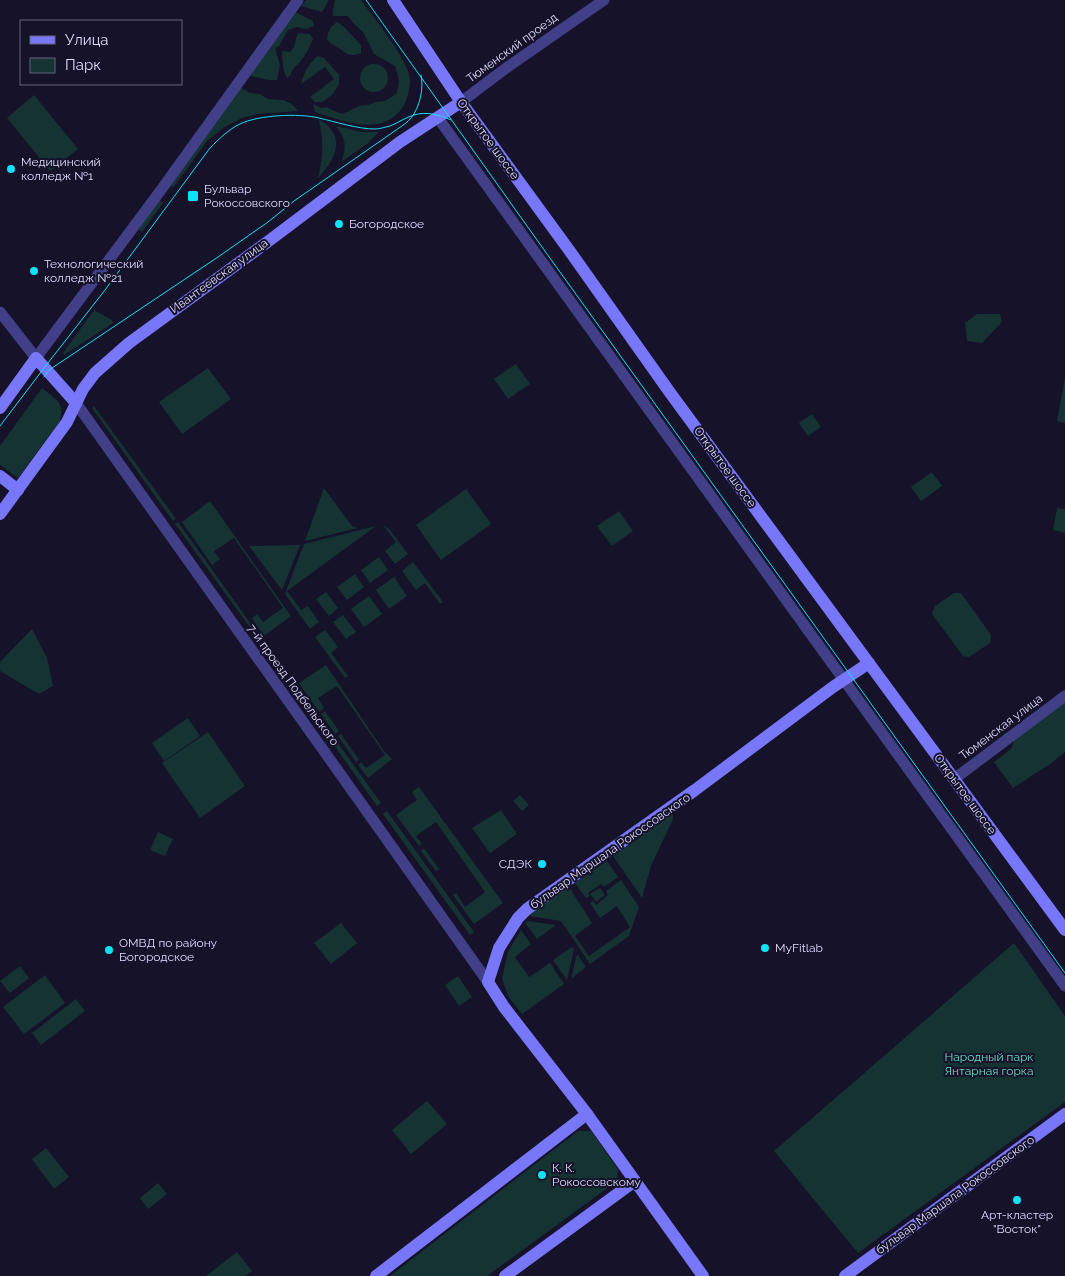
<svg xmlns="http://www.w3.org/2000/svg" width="1065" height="1276" viewBox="0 0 1065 1276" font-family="Raleway,sans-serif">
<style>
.green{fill:#153332}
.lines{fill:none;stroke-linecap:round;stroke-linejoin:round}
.street{stroke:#403f87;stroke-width:11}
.secondary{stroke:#7877fa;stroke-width:12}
.tram{stroke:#0fe2f6;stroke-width:1}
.poi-dot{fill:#0fe2f6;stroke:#16122a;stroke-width:2}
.labels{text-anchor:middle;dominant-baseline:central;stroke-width:4;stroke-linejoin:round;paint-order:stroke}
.street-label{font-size:12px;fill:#dfdcfe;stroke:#16122a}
.poi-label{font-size:12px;fill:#dfdcfe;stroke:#16122a;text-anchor:start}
.park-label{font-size:12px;fill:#69ddbe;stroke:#16122a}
</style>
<rect width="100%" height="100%" fill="#16122a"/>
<g class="green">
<polygon points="306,0 329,0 322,12 301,6"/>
<path d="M335,0H361C374,18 406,57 410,78C411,85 407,101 403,107C382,138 343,121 315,112L313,104L321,108L327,107L334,111L343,114L359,106L368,105L376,102L385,101L396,94L398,88L399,80L395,66L374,54L363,32L355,25L348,16H333V9Z"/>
<polygon points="295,12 313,21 314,26 306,29 297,27 288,30 279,46 275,48 280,65 277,80 269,80 248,75"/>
<path d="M337,22C345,26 354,38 361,45V53C348,58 347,53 337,47C333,44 330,44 327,39C328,31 330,27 337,22Z"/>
<path d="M298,33L310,34L313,39C310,48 305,56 299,63C298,64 294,68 293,69C290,74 292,75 287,78C283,73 282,58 282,51L290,52C298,44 294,41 298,33Z"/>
<path d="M318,56L324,58L339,75V84L332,95L322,102H315L310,97L334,79L325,67L301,84C304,73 309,63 318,56Z"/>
<circle cx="374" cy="78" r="14"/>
<polygon points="241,88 250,93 260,94 268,99 283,100 292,104 298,111 257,114 242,118 223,128 207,141 173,188 171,185"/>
<polygon points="34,95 78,149 50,171 7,118"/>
<path d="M320,120C347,137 336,159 318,178C323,158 324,141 319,121Z"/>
<path d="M336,126L361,132H379L367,144L341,162C347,147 346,139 336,126Z"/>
<polygon points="159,200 163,203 142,232 138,229"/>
<polygon points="94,310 112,320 113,323 64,355 63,353"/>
<polygon points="977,314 1000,314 1002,322 982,343 967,341 965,323"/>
<polygon points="516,364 530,384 508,399 494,379"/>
<polygon points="208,368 231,399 182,434 159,402"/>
<polygon points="1065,378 1065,423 1057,421"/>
<path d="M42,388C56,400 65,402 60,421L18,478L0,465V446Z"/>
<polygon points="94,406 176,519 173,521 92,408"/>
<polygon points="812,414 821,427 808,436 799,423"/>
<polygon points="932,472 942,486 921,501 911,487"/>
<polygon points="324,488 352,526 358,528 305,541"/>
<polygon points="466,489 491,524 441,560 416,525"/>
<polygon points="210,501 291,616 264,636 252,618 257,614 263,622 283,608 234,538 214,551 220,559 212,565 182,522"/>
<polygon points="1057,508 1065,509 1065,533 1053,530"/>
<polygon points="619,511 633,531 612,546 597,526"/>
<polygon points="178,522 261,638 259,640 175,524"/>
<polygon points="383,525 389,529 408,554 395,564 385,551 396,542"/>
<polygon points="376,526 287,591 301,610 308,606 319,622 310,629 285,594 304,544"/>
<polygon points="300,545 282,590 249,546"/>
<polygon points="379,557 388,570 370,583 361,570"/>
<polygon points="413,562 443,602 440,604 425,583 416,590 402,571"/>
<polygon points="355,574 364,587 347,600 337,587"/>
<polygon points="394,577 407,596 389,609 376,590"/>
<polygon points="326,592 338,608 329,616 316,599"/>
<polygon points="954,593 961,593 991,635 990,643 969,657 963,656 932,614 935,606"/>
<polygon points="369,596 382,614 364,627 351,609"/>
<polygon points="343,615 356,632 346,639 333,622"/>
<polygon points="32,629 47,658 53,686 39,694 0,671 0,662"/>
<polygon points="325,630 338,647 331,653 348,676 345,678 315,637"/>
<polygon points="326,665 384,751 392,759 368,778 358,765 361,762 366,768 385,755 337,686 318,698 324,708 319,712 299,683"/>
<polygon points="296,685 381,803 377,806 293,687"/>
<polygon points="1065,698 1065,752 1050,764 1013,788 994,762 1011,749 1015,738"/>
<polygon points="325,711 339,731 335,734 321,714"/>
<polygon points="188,718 200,736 164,761 152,743"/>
<polygon points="208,732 245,786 200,818 162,763"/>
<polygon points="341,734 359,760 356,762 338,736"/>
<polygon points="419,787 503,903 474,924 453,895 456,893 465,907 485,892 436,822 416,836 422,844 419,846 396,815 417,800 412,792"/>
<polygon points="520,795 529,805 522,811 513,801"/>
<polygon points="501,810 517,834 490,853 472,828"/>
<polygon points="387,811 474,932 470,935 383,814"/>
<polygon points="673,813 673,819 651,866 642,898 613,856"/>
<polygon points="158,832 173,839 165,856 150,850"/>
<polygon points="424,848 439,869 436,871 421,851"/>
<polygon points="607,861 618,877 604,887 601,884 588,893 590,896 586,898 575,883"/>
<polygon points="621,880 639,907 629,936 590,964 561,921 530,916 531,913 569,887 592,923 575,936 589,956 630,927 617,906 600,918 590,903 593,901 596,905 608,895 606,891"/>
<polygon points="600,888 605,895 596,902 590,894"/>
<polygon points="527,921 556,925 537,939 526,924"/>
<polygon points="341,923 357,943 331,964 314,943"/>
<polygon points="521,930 531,944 515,957 529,977 550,963 564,984 522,1014 508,996 502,978 508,952"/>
<polygon points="1014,943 1065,1016 1065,1102 858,1253 774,1151 854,1082"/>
<polygon points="572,947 574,949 567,980 553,960"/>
<polygon points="577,954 586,967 571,979"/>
<polygon points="20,966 29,978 10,993 0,981"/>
<polygon points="45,975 65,1003 24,1034 3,1007"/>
<polygon points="458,976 472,997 459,1006 445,985"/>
<polygon points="76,999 85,1011 41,1045 32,1033"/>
<polygon points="427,1101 447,1124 411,1154 392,1130"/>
<polygon points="578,1131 591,1131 618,1169 617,1181 487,1276 390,1276"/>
<polygon points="46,1148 69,1177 54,1189 32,1159"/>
<polygon points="158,1183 167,1194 148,1209 140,1198"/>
<polygon points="237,1252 252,1271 245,1276 206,1276"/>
</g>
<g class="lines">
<g class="street">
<polyline points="461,102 509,66 604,0"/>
<polyline points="438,118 1065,986"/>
<polyline points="0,312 36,358 161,190 298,0"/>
<polyline points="76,403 341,775 488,982"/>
<polyline points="954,779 1065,696"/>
</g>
<g class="secondary">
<polyline points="393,0 461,102 569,250 671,394 1065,930"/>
<polyline points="0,408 36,358 76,403"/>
<polyline points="0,476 18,490"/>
<polyline points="0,514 67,422 83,389 95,373 129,343 266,243 400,142 461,102"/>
<polyline points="376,1276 587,1114"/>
<polyline points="505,1276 635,1181"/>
<polyline points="703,1276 587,1114 504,1007 488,982 499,948 518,918 527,909 695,790 833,687 869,663"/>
<polyline points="845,1276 1065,1114"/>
</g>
<g class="tram">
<polyline points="366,0 547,254 1065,973"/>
<path d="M44,377L49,370L218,257L268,222L294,201L399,128C403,125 408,122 411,118C420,107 424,88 421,75"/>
<path d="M0,426L44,368L105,290L210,148C219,139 229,129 240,124C258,115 299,113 319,118C336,122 358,129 375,129C380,129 385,127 390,126C398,123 406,117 414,115C426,111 440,115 451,120"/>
</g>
</g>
<g class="poi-dot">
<circle cx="11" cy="169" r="5"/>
<rect x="187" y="190" width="12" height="12" rx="2.5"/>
<circle cx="339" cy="224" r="5"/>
<circle cx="34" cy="271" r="5"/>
<circle cx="542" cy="864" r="5"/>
<circle cx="765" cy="948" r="5"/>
<circle cx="109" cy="950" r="5"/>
<circle cx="542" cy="1175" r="5"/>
<circle cx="1017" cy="1200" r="5"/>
</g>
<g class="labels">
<g class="street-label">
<text transform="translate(512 48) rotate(-36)">Тюменский проезд</text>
<text transform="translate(488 139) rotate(54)">Открытое шоссе</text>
<text transform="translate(219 276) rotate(-36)">Ивантеевская улица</text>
<text transform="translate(725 467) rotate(54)">Открытое шоссе</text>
<text transform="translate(293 685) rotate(54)">7-й проезд Подбельского</text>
<text transform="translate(1001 727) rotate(-37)">Тюменская улица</text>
<text transform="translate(965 794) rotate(54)">Открытое шоссе</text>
<text transform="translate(610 851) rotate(-35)">бульвар Маршала Рокоссовского</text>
<text transform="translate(955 1195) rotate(-36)">бульвар Маршала Рокоссовского</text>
</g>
<g class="poi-label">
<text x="21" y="162">Медицинский<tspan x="21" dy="14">колледж №1</tspan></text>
<text x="204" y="189">Бульвар<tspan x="204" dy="14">Рокоссовского</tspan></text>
<text x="349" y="224">Богородское</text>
<text x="44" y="264">Технологический<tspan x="44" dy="14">колледж №21</tspan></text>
<text x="532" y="864" text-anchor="end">СДЭК</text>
<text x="119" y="943">ОМВД по району<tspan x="119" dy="14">Богородское</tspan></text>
<text x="775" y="948">MyFitlab</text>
<text x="552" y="1168">К. К.<tspan x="552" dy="14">Рокоссовскому</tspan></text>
<text x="1017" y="1215" text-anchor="middle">Арт-кластер<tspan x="1017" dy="14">"Восток"</tspan></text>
</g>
<g class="park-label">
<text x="989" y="1057">Народный парк<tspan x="989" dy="14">Янтарная горка</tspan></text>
</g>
</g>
<rect x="20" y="20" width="162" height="65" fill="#16122a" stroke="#66637f"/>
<rect x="30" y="36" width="25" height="8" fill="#7877fa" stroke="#66637f"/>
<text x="65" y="45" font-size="15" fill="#dfdcfe">Улица</text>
<rect x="30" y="58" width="25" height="15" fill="#153332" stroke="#66637f"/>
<text x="65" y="70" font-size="15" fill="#dfdcfe">Парк</text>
</svg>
